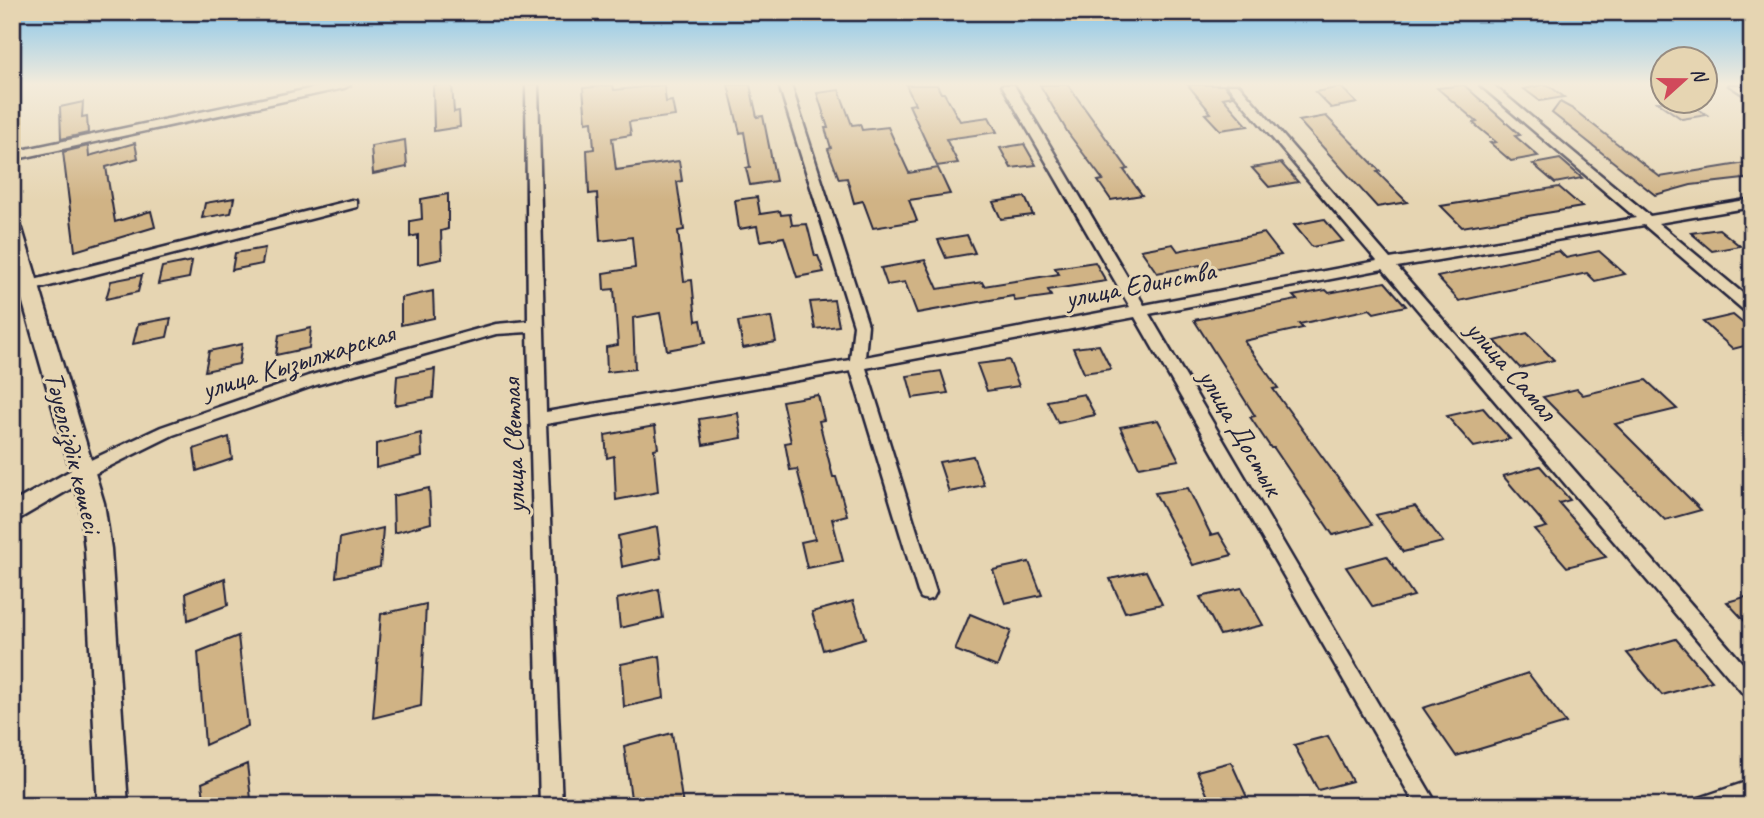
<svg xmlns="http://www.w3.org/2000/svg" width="1764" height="818" viewBox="0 0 1764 818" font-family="Caveat,sans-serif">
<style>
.building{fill:#d0b385;stroke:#22223b;stroke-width:2}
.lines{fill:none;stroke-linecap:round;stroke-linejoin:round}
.minor-casing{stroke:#22223b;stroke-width:5}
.tertiary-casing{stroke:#22223b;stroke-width:5}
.secondary-casing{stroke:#22223b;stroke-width:5}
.minor{fill:#e6d5b2;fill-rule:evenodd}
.tertiary{fill:#e6d5b2;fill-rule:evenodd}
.secondary{fill:#e6d5b2;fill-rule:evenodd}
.labels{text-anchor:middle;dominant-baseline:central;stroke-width:6;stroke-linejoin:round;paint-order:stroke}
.street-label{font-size:28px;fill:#22223b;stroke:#e6d5b2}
</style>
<rect width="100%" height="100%" fill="#e6d5b2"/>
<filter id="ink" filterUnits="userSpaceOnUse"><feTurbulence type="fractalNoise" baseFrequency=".0143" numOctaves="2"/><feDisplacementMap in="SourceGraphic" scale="14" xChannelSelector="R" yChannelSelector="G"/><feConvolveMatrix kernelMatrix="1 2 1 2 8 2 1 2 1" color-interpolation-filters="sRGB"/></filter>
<g filter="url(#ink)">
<g class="building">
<polygon points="433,85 452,85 454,112 459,111 460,127 434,131"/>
<polygon points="613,85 614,90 664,85 666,102 672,101 675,116 629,122 631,135 612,138 616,170 679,161 682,181 677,182 684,230 678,231 684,281 692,280 696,321 701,320 705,343 667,350 660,313 633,318 635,369 607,372 606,347 618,345 614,289 604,290 603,273 635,268 632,237 600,241 597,193 589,194 587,150 594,149 592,121 586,122 583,88"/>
<polygon points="728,85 750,85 757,117 763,116 776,181 750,185 746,168 750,167 744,132 740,133"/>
<polygon points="906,85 937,85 941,93 944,93 960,121 989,117 997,132 946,139 958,163 937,166 909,105 915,104"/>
<polygon points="1040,85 1068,85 1128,169 1124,170 1142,195 1111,200 1098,181 1103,180 1068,133"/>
<polygon points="1188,85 1224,85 1233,96 1223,98 1248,126 1220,130 1205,114 1211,113"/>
<polygon points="1464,85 1520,135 1515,136 1538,156 1511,161 1490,143 1496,142 1473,123 1477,122 1437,88"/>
<polygon points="1542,85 1548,85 1564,97 1540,101 1524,89"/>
<polygon points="1341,87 1357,103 1331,108 1315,92"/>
<polygon points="839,90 852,125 860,124 862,130 888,127 909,173 938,168 950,194 909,200 917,221 873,228 863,201 854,203 847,178 839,179 828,149 831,148 825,128 828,128 817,93"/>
<polygon points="83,102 82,117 87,116 88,133 61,139 60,107"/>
<polygon points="1560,102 1573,109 1660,177 1752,162 1752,178 1691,185 1655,195 1552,113"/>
<polygon points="1657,102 1688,102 1707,115 1682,119"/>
<polygon points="1326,116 1380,171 1377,172 1407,202 1377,207 1299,121"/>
<polygon points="405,140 407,167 373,174 371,146"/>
<polygon points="135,143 138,158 106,167 115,222 151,211 155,227 75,251 63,152 88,146 89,156"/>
<polygon points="1024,144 1036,165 1011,168 1000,148"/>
<polygon points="1560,159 1582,178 1555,183 1533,164"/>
<polygon points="1281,163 1298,182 1269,187 1252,168"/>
<polygon points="1559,187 1582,207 1462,227 1441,206"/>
<polygon points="448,194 448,229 441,231 442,259 418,264 418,235 410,237 410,221 422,219 421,199"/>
<polygon points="757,197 760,214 780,211 781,215 790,214 792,225 807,224 815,256 818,256 824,272 797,277 784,237 760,241 757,226 739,229 735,200"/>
<polygon points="1025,197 1033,215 1001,219 993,202"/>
<polygon points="234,198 231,213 202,218 205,203"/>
<polygon points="1324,219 1343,241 1312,247 1294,225"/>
<polygon points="1719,229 1740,246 1712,251 1691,233"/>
<polygon points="1264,233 1281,255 1204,271 1200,265 1157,273 1141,250 1173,244 1178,251"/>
<polygon points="967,235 975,253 946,258 938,240"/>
<polygon points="265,248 262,264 232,270 235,253"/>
<polygon points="1559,251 1566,258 1599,251 1625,274 1595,281 1587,273 1459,301 1437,277"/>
<polygon points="925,260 938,289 982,282 984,286 1059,274 1055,268 1095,262 1106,281 1048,290 1051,296 1015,301 1013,296 917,313 905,282 887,285 881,268"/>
<polygon points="192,261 189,278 158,284 162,267"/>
<polygon points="142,275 138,292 106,299 111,281"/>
<polygon points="1385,282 1406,306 1374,313 1370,309 1299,324 1303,328 1244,341 1278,388 1273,389 1372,525 1333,535 1274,448 1271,448 1250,417 1255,416 1194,320 1297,300 1293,296 1326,290 1329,293"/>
<polygon points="433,291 434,318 401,325 401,298"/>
<polygon points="834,300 839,326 815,329 810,302"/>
<polygon points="1733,315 1752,331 1752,344 1733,349 1703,322"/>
<polygon points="771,317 776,342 743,348 738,322"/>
<polygon points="171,318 167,337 133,344 138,324"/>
<polygon points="311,328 309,348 276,355 279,335"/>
<polygon points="1527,333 1554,360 1520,368 1495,341"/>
<polygon points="242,344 239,364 205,371 209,351"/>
<polygon points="1099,345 1111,369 1084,373 1073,348"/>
<polygon points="1009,360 1019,386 987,391 977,364"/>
<polygon points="435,369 433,398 395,405 397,376"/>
<polygon points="941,371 948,393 913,398 907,376"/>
<polygon points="1646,380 1677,409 1615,424 1701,510 1665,520 1543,397 1577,389 1583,395"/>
<polygon points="1084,394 1095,415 1058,423 1047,401"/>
<polygon points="818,395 824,420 819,421 833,477 836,477 847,515 832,519 843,561 807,568 801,542 815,539 797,469 790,470 785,443 791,442 782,401"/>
<polygon points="1483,408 1510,439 1474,447 1447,416"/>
<polygon points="738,413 742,438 703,445 699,419"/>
<polygon points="1158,420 1179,460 1139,467 1120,427"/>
<polygon points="655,426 658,448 654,449 658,492 616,500 614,456 607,458 605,435"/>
<polygon points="421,433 422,457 376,468 376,444"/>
<polygon points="229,437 232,459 197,471 194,449"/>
<polygon points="973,456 984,485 949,492 939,462"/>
<polygon points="1540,466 1570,500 1559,503 1606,557 1567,567 1535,530 1547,527 1503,476"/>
<polygon points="429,488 431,523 394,533 393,496"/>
<polygon points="1188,488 1211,535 1219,533 1232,555 1193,565 1155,493"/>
<polygon points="1415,506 1443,542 1403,552 1376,515"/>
<polygon points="657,527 661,558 622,567 618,536"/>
<polygon points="383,528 380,567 336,577 340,538"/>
<polygon points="1387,556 1414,596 1373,607 1346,567"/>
<polygon points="1029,562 1042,595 1005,603 993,570"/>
<polygon points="1146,571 1162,604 1125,612 1110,579"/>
<polygon points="225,578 228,605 188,620 186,593"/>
<polygon points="1242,588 1263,625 1220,635 1200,597"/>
<polygon points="659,589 663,618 620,628 617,599"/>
<polygon points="1752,595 1752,629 1727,602"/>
<polygon points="853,601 865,638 823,650 812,612"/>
<polygon points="426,604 421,706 373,718 381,614"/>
<polygon points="970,614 1011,631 997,667 955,650"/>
<polygon points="238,636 248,726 205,745 198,652"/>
<polygon points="1676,639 1712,681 1662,695 1627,653"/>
<polygon points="660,656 664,698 624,707 621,664"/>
<polygon points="1528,673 1566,723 1456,756 1423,708"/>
<polygon points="672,733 683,806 632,806 624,746"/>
<polygon points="1328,736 1352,781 1318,790 1294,745"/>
<polygon points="1231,762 1251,806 1212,806 1197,771"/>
<polygon points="247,764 251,799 236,806 205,806 202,783"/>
</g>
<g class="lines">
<g class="minor-casing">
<g id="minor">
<polygon points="328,85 350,85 344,88 12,160 12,152"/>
<polygon points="526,85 538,85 546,412 850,360 854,325 779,85 791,85 868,325 865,357 1130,307 1002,85 1014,85 1144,305 1377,261 1227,85 1239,85 1390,259 1636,218 1480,85 1493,85 1650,216 1752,199 1752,207 1658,223 1752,301 1752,314 1747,313 1644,225 1397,267 1752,674 1752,698 1745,696 1383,269 1149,314 1438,806 1416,806 1135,317 866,368 936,592 933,598 927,600 921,598 918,592 851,371 546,424 562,806 540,806 528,332 496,334 316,385 173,435 90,476 78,476 76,471 78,466 161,427 308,376 496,324 528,321"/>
<polygon points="1729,85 1743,85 1752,92 1752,100"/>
<polygon points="352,200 357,201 357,207 30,291 23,286 30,281"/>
<polygon points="1752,780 1752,801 1736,806 1693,806 1696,799"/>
</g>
</g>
<g class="tertiary-casing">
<polygon id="tertiary" points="84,463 91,465 94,471 91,477 12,523 12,503"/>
</g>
<g class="secondary-casing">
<polygon id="secondary" points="12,223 19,225 22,229 104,503 111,549 128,806 98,806 85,549 80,503 12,264"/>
</g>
<use href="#minor" class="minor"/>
<use href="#tertiary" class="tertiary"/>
<use href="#secondary" class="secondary"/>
</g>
</g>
<linearGradient id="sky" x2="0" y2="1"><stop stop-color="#84c4ea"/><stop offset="0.42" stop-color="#f4ecdc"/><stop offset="1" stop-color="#f4ecdc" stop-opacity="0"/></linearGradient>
<rect width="1764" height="200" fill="url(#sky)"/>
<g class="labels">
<g class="street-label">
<text transform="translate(1140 284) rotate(-11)">улица Единства</text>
<text transform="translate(298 361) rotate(-17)">улица Кызылжарская</text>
<text transform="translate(1512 370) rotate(49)">улица Самал</text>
<text transform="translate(1241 432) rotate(60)">улица Достык</text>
<text transform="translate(513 446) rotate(-92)">улица Светлая</text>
<text transform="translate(74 452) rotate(76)">Тәуелсіздік көшесі</text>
</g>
</g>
<rect width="1764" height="818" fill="none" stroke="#e6d5b2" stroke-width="42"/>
<rect x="21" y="21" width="1722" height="776" fill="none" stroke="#22223b" stroke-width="2.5" filter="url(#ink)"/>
<g transform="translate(1684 80) rotate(69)"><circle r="33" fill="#e6d5b2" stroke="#988d82" stroke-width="2"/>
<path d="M0-5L12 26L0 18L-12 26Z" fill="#d1495b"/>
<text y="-10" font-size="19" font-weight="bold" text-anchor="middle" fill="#22223b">N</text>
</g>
</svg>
